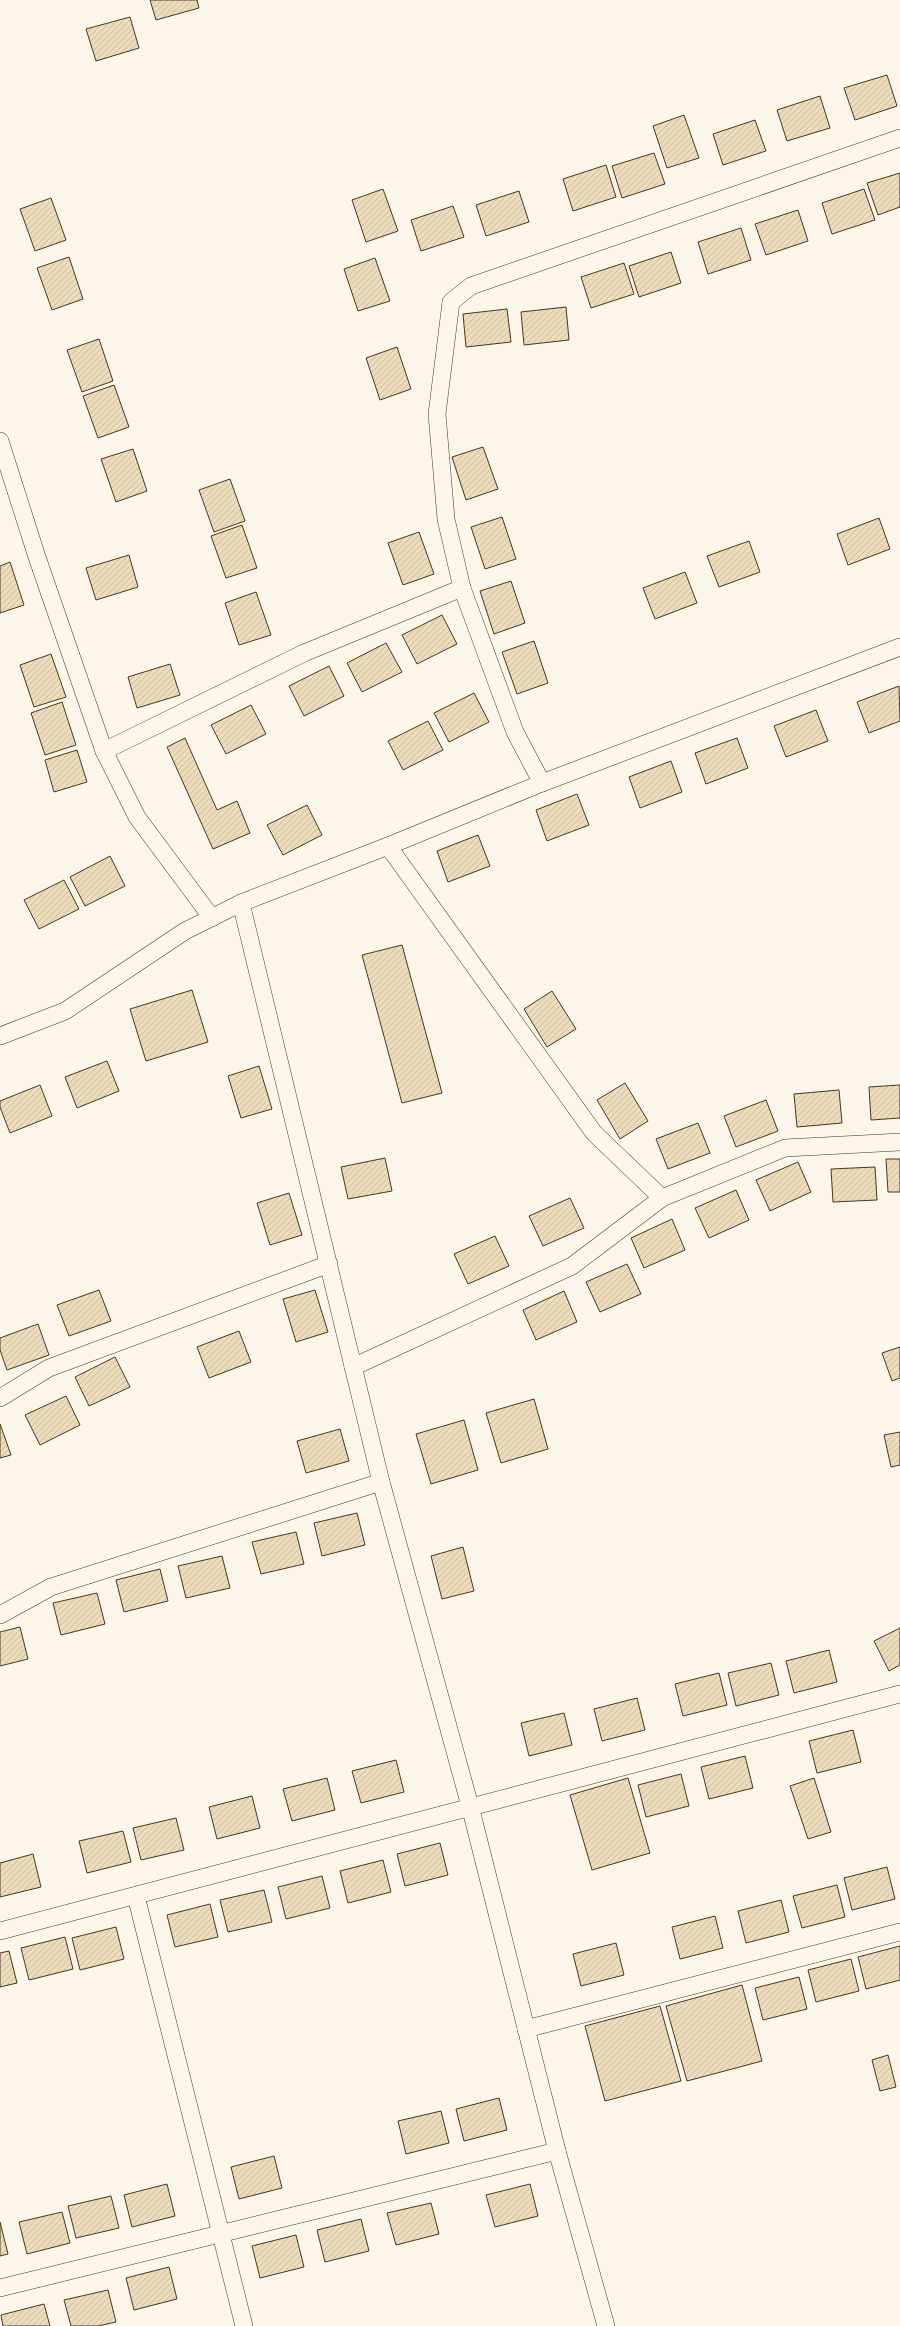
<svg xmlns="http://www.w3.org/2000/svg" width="900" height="2326" viewBox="0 0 900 2326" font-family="Lato,sans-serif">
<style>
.building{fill:url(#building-hatch);stroke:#4a3520}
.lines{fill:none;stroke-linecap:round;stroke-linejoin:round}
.street-casing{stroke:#4a3520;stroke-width:18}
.street{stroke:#fbf6e9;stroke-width:17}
</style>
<defs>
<pattern id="building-hatch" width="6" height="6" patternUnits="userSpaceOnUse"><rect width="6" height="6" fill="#ecdcbc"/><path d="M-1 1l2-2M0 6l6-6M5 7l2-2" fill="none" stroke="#ccbda1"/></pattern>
</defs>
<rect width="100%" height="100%" fill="#fbf6e9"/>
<g class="building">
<polygon points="150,0 197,0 199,8 156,20"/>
<polygon points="130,17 139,48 96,61 86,29"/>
<polygon points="887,75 897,106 855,120 844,88"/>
<polygon points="820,96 830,128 787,141 777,110"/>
<polygon points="684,115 699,158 667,168 653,126"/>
<polygon points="755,120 766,151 723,165 713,134"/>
<polygon points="654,153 665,184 622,198 612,166"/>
<polygon points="606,165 616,197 573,211 563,179"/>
<polygon points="900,173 900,207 878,215 867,183"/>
<polygon points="383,189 398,231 366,242 352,200"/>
<polygon points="864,189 875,220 832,234 822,203"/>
<polygon points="519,191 529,222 486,236 476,205"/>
<polygon points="51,198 66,240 35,251 20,209"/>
<polygon points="453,206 464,237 421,251 411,220"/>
<polygon points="798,210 808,241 766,255 755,224"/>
<polygon points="741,228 751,260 708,274 698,242"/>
<polygon points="671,252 681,283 639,297 629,266"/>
<polygon points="69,257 83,299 52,310 37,268"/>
<polygon points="375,258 390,301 358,311 344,269"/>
<polygon points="624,263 634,294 591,308 581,277"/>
<polygon points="566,307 569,340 524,345 521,312"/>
<polygon points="507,309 511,342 466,347 463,314"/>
<polygon points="99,339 113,381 82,392 67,350"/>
<polygon points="397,347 411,389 380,400 366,358"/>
<polygon points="114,385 129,427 98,438 83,396"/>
<polygon points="483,447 498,489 466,500 452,457"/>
<polygon points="133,449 147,491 116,502 101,459"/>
<polygon points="230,479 245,521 214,532 199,490"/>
<polygon points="502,517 516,559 485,569 471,527"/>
<polygon points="879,518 890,549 848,565 837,534"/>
<polygon points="242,525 257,568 226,578 211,536"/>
<polygon points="419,532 434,574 403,585 388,543"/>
<polygon points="749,541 760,572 719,587 707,556"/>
<polygon points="129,555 138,587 96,600 86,568"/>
<polygon points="10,562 24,605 0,613 0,566"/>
<polygon points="685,572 697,603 655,619 643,588"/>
<polygon points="511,581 525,623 494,634 480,591"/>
<polygon points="256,592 271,635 239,645 225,603"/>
<polygon points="442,615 457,644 417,664 402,635"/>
<polygon points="534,641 548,683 517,694 502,652"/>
<polygon points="386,643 402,672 362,692 347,663"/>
<polygon points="51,654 66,697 34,707 20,665"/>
<polygon points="170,664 180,695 137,708 128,677"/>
<polygon points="329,666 344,696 304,716 289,686"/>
<polygon points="899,686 900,721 869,733 857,702"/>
<polygon points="474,693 489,722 449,742 434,713"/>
<polygon points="62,702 76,745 45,755 31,713"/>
<polygon points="251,705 266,734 226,754 211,725"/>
<polygon points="816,710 828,741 786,757 774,726"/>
<polygon points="428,721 443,750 403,770 388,741"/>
<polygon points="185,738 217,810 237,801 250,833 213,849 167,747"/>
<polygon points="737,738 748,768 706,784 695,753"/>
<polygon points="77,750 87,782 54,792 45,760"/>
<polygon points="671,761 682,792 640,808 629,777"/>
<polygon points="577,794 589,825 547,841 536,810"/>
<polygon points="307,805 322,835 283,855 267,825"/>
<polygon points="478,835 490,866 448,882 437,851"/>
<polygon points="110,856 125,886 85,906 70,877"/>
<polygon points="64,880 79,909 39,929 24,900"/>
<polygon points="402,945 442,1093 402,1103 362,955"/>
<polygon points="192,990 208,1042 146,1061 130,1009"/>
<polygon points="552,991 576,1029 547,1047 524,1009"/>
<polygon points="107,1061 119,1091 77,1108 65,1077"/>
<polygon points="259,1066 272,1109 241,1118 228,1076"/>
<polygon points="625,1083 648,1121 620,1139 597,1100"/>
<polygon points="40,1085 52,1116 10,1133 0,1107 0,1101"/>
<polygon points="900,1085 900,1118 871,1120 869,1087"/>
<polygon points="839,1090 842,1123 797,1127 794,1094"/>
<polygon points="766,1100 778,1131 736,1147 724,1116"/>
<polygon points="698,1123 710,1153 668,1169 656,1139"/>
<polygon points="385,1158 392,1191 348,1199 341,1167"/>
<polygon points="886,1159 900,1159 900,1192 888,1192"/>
<polygon points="798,1162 811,1192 770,1211 756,1180"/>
<polygon points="875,1167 877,1200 833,1202 831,1169"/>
<polygon points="736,1190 749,1220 709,1238 695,1208"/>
<polygon points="289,1193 302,1235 270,1245 257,1203"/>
<polygon points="570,1198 584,1228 543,1246 529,1216"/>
<polygon points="672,1219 685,1250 644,1268 631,1238"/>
<polygon points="495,1236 509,1266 468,1284 454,1254"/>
<polygon points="627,1264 641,1294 600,1312 586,1282"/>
<polygon points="99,1290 111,1321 69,1336 57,1305"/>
<polygon points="315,1290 328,1332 296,1342 283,1299"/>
<polygon points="564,1291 577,1322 536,1340 523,1310"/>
<polygon points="38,1324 49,1355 7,1370 0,1350 0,1338"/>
<polygon points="239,1331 251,1362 209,1378 197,1347"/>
<polygon points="900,1347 900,1378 892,1381 882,1353"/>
<polygon points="115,1357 130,1387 89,1406 75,1377"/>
<polygon points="66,1396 80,1425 40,1445 25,1415"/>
<polygon points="534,1399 548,1449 501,1463 486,1413"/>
<polygon points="464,1420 478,1470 431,1484 416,1434"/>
<polygon points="0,1424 11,1455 0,1458"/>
<polygon points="340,1429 349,1461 306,1473 297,1441"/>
<polygon points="900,1432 900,1465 891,1467 884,1435"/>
<polygon points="357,1513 365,1545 322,1556 314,1523"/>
<polygon points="296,1532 304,1564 261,1574 252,1542"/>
<polygon points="463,1547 474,1591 442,1599 431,1556"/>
<polygon points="222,1556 230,1588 186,1598 178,1566"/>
<polygon points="160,1569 168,1601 124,1612 116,1580"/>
<polygon points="97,1593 105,1624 61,1635 53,1603"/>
<polygon points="20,1627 28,1659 0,1666 0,1632"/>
<polygon points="900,1628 900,1665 889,1671 874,1641"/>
<polygon points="829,1650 837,1682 794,1693 786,1661"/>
<polygon points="771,1663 779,1695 736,1706 728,1673"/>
<polygon points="719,1673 727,1705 683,1716 675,1684"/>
<polygon points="637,1698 645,1730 602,1741 594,1709"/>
<polygon points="564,1713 572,1745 529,1756 521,1723"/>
<polygon points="853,1730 861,1762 817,1773 809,1741"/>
<polygon points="745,1756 753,1788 709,1799 701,1767"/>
<polygon points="396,1760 404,1792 361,1803 352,1771"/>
<polygon points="681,1774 689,1806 646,1817 638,1785"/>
<polygon points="327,1778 335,1810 292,1821 283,1789"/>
<polygon points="628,1778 650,1853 592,1870 570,1795"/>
<polygon points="814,1778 831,1832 808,1839 790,1786"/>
<polygon points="252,1796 260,1828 217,1839 209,1807"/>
<polygon points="176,1818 184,1850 141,1860 133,1828"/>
<polygon points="123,1831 131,1862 87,1873 79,1841"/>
<polygon points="440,1843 448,1875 405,1886 397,1854"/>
<polygon points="33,1854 41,1887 0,1897 0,1863"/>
<polygon points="383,1860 391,1892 348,1903 340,1871"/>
<polygon points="887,1867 895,1899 852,1910 844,1878"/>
<polygon points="322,1876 330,1908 286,1919 278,1887"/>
<polygon points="837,1885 845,1917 802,1928 793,1896"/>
<polygon points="264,1890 272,1922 228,1932 220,1900"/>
<polygon points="781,1900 789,1932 746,1943 738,1911"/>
<polygon points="210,1904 218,1937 175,1947 167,1915"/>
<polygon points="715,1916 723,1948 680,1959 672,1927"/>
<polygon points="116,1927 124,1959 80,1970 72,1938"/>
<polygon points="65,1937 73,1969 29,1980 21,1948"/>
<polygon points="616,1943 624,1975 581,1986 573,1954"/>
<polygon points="900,1946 900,1980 866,1989 858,1957"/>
<polygon points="9,1951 17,1983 0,1987 0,1953"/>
<polygon points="851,1959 859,1991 816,2002 808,1970"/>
<polygon points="799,1977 807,2009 763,2020 755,1988"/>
<polygon points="742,1985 762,2061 687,2081 666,2006"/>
<polygon points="660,2006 681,2081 605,2101 585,2026"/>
<polygon points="888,2055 896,2087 880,2091 872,2060"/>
<polygon points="499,2098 507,2130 464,2141 456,2109"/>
<polygon points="441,2111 449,2143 406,2154 398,2121"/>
<polygon points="274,2156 282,2188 239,2199 231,2167"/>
<polygon points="167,2184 175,2216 132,2227 124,2195"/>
<polygon points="530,2184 538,2216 495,2227 486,2195"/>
<polygon points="111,2196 119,2228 76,2238 68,2206"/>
<polygon points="431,2203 439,2234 396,2245 387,2213"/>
<polygon points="62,2212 70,2243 27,2254 19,2222"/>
<polygon points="361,2219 369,2251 325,2262 317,2230"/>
<polygon points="0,2222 8,2254 0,2256"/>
<polygon points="296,2235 304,2267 260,2278 252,2246"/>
<polygon points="169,2267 177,2299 134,2310 126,2278"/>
<polygon points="108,2290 116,2322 98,2326 71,2326 64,2300"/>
<polygon points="44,2304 50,2326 3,2326 1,2315"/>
</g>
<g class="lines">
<g class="street-casing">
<g id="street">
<polyline points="0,441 37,557 104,751 137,817 212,918"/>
<polyline points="104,751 304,653 462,588"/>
<polyline points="542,783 515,732 462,588 446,519 437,414 451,302 471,286 900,138"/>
<polyline points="388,846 594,1133 662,1198"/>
<polyline points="241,903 381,1482 470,1806 557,2151 606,2326"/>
<polyline points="0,1036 65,1011 185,931 241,903 388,846 542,783 900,647"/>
<polyline points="353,1367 572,1266 662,1198 785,1148 900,1142"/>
<polyline points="0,1398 49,1368 329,1264"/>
<polyline points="0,1615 51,1587 381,1482"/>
<polyline points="136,1896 244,2326"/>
<polyline points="0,1931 900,1694"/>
<polyline points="526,2029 900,1932"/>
<polyline points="0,2288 557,2151"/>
</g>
</g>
<use href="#street" class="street"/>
</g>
</svg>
